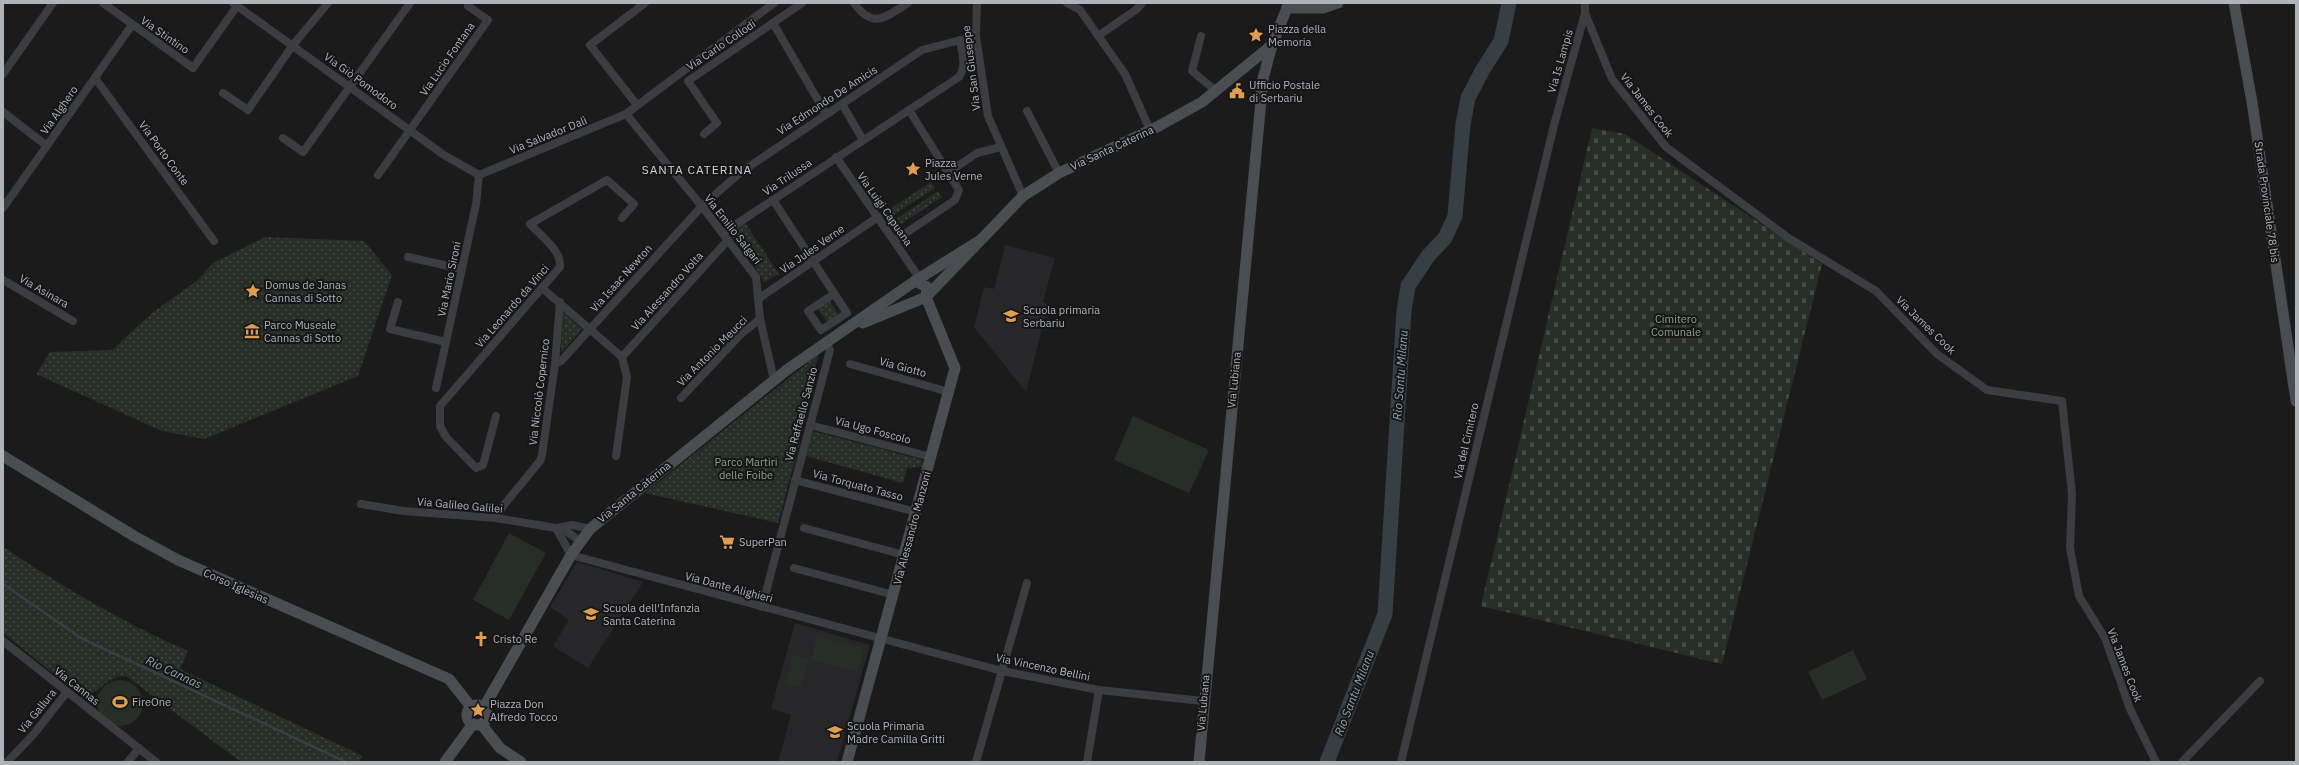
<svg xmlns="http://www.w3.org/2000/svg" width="2299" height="765" viewBox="0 0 2299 765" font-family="'IBM Plex Sans',sans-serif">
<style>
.built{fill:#272729}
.grass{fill:url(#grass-dots)}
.cemetery{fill:url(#cemetery-stones)}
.pitch{fill:#272e27}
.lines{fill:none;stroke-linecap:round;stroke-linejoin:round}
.stream{stroke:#363f44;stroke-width:2.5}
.river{stroke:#363f44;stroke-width:15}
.street{stroke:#3c3d41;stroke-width:8}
.secondary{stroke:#4a4d51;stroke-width:11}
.labels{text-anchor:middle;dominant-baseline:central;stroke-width:4;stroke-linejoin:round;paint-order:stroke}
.poi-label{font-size:11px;fill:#afb4ba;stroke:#161617;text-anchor:start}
.street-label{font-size:11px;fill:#afb4ba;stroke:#161617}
.park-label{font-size:11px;fill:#8aa388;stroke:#161617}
.neighbourhood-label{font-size:12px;letter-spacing:1px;fill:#cfd2d7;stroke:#161617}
.water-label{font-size:12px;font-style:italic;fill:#8aa4b1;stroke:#161617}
</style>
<defs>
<pattern id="grass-dots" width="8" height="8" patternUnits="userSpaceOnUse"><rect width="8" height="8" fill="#272e27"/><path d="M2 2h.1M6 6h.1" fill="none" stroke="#444a44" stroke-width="1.8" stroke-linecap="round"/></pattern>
<pattern id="cemetery-stones" width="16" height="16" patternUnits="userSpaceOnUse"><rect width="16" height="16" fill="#272e27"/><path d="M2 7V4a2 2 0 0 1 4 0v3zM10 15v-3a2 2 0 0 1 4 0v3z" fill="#444a44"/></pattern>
</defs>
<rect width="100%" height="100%" fill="#1b1b1c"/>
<g class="built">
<polygon points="1005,245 1055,258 1043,302 1048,304 1026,392 974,327 984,287 994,289"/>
<polygon points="577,562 643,582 588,668 553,646 569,620 550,607"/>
<polygon points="795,623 870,645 837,762 778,762 791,715 771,709"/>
</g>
<g class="grass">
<polygon points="931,182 935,188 889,218 885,212"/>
<polygon points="938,191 942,197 895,228 892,222"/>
<polygon points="745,223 779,274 764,282 751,260 729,232"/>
<polygon points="265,237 364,241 392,275 358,376 204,439 162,431 36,374 50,352 112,350 152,313 198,280 213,263"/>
<polygon points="829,300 839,315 828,323 817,308"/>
<polygon points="563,312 582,329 561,353"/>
<polygon points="819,354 796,433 800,442 778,523 645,493"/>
<polygon points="813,431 923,460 922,467 907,468 903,483 806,456"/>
<path d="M3,547C62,586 123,623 188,651L180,669L363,756L358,762H241L126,676C102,677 102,694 82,696L3,633Z"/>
</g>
<polygon class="cemetery" points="1592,128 1625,134 1822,264 1722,664 1481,606"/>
<g class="pitch">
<polygon points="1133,416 1209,450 1189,493 1114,460"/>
<polygon points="509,533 546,553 509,620 473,600"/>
<polygon points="817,636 864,648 858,672 811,660"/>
<polygon points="1853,650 1867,679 1822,700 1808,672"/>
<polygon points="793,655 809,659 801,688 785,684"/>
<circle cx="120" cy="703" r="23"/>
</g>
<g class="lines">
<polyline class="stream" points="3,584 81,638 346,762"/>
<polyline class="river" points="1327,762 1385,614 1404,311 1408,286 1428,256 1445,238 1455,216 1463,124 1468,98 1482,71 1501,41 1509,3"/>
<g class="street">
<polyline points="103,3 193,68 237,6"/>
<polyline points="233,3 444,155 479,175"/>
<path d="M854,3C873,30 886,17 908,3"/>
<polyline points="977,3 976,36 988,116 1023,196"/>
<polyline points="1067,3 1080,10 1125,74 1150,130"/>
<polyline points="1585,13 1612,79 1666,147 1787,237 1876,291 1937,354 1987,390 2062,401 2072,494 2070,548 2079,596 2105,638 2130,709 2156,762"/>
<polyline points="773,23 826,114"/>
<polyline points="1098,36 1137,9 1142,3"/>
<polyline points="1201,36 1192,71 1216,91"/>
<polyline points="3,74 53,3"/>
<polyline points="95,78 214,241"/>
<polyline points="223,93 248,110 293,45 328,3"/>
<polyline points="842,104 863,140"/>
<polyline points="637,105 590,45 645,3"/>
<polyline points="1027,111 1059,173"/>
<polyline points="3,112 47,146"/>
<polyline points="626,114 704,209 756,277 760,319 774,380"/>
<polyline points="704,134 717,123 688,81 802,3"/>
<polyline points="283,138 303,152 410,3"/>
<polyline points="836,157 916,273"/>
<polyline points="949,172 977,153 1001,147"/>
<polyline points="378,175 488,20 468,6"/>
<polyline points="479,175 626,114 774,3"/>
<polyline points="773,200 847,313 821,330 808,311 834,294"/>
<polyline points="3,208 132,25"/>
<path d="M723,233L959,77C967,65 962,53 960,40"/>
<polyline points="894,241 955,200 959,190 909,110"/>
<polyline points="408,257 462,269"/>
<polyline points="3,280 73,321"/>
<polyline points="542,288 622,357 627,377 616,456"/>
<polyline points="758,299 878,217"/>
<polyline points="398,302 390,329 446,342"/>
<polyline points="622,357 728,240"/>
<polyline points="555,364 561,361 702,206 741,172 922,50 976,36"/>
<polyline points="850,364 949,392"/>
<polyline points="436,388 476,204 479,175"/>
<polyline points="681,398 740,335 760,319"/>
<path d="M496,416L483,465L476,468L446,437L440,426V406L560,267C562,251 541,236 530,224L607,180L634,204L622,218"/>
<polyline points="810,425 931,457"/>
<polyline points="795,480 916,512"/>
<polyline points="361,504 403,511 496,518 556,528 566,531 580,541"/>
<polyline points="496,518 503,506 540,461 542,455 555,364 560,302"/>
<polyline points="556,528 571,555 1002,671 1099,690 1203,701"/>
<polyline points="557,528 572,525 590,529"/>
<polyline points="804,528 904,555"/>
<polyline points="794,568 894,595"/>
<polyline points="762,607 830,350 827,344"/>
<polyline points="3,641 156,762"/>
<polyline points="7,762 33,735 67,692"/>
<polyline points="128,762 139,748"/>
<polyline points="976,762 1027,583"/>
<polyline points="1087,762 1099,690"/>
<polyline points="1401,762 1554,125 1585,13 1585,3"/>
<polyline points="2182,762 2260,681"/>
</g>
<g class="secondary">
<polyline points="2234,3 2252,102 2296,401"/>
<polyline points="1287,8 1323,8 1338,3"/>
<polyline points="863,323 926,297 1023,196 1059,173 1157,127 1202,102 1272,45"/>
<polyline points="3,456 134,536 178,560 449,679 471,707"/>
<circle cx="477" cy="715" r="10"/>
<polyline points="484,707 571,555 590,529 788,369 915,281 979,241"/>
<polyline points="481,724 500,748 521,762"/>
<polyline points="445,762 473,724"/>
<polyline points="847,762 955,368 926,297 927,287 915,281"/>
<polyline points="1199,762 1263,79 1272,45 1289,3"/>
</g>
</g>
<defs>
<g id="sight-bare" transform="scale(1.2)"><path d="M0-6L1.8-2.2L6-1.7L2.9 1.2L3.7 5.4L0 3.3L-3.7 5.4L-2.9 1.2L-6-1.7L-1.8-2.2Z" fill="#df9d50" stroke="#161617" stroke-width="2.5" paint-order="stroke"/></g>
<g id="civic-bare" transform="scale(1.2)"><path d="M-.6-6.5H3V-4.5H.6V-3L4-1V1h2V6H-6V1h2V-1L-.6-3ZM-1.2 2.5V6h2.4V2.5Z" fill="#df9d50" stroke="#161617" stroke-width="2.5" paint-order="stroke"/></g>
<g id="school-bare" transform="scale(1.2)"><path d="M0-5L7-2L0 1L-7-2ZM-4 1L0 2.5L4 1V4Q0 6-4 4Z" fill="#df9d50" stroke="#161617" stroke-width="2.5" paint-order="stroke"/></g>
<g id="museum-bare" transform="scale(1.2)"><path d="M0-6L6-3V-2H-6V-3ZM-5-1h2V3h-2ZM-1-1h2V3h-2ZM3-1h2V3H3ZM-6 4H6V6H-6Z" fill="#df9d50" stroke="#161617" stroke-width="2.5" paint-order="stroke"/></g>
<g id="supermarket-bare" transform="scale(1.2)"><path d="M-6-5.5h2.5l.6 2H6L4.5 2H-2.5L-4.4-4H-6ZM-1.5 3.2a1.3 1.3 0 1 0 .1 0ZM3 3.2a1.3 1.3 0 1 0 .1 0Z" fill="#df9d50" stroke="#161617" stroke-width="2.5" paint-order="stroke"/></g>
<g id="church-bare" transform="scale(1.2)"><path d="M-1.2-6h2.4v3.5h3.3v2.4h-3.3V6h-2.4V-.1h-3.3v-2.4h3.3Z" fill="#df9d50" stroke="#161617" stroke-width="2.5" paint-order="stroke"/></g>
<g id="stadium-bare" transform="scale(1.2)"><path d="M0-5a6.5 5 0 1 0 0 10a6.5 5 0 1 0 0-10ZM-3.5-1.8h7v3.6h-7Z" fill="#df9d50" stroke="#161617" stroke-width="2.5" paint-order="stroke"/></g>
</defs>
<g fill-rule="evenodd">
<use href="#sight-bare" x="1256" y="35"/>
<use href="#civic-bare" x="1237" y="91"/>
<use href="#sight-bare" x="913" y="169"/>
<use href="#sight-bare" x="253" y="291"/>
<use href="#school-bare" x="1011" y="316"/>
<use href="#museum-bare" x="252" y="331"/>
<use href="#supermarket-bare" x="727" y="542"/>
<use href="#school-bare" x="591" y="614"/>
<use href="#church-bare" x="481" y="639"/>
<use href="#stadium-bare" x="120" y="702"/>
<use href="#sight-bare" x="478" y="710"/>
<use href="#school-bare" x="835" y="732"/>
</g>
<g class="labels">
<g class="poi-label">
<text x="1268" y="29">Piazza della<tspan x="1268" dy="13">Memoria</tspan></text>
<text x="1249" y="85">Ufficio Postale<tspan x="1249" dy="13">di Serbariu</tspan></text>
<text x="925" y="163">Piazza<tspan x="925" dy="13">Jules Verne</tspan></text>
<text x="265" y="285">Domus de Janas<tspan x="265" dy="13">Cannas di Sotto</tspan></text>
<text x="1023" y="310">Scuola primaria<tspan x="1023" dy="13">Serbariu</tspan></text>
<text x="264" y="325">Parco Museale<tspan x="264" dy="13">Cannas di Sotto</tspan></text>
<text x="739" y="542">SuperPan</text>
<text x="603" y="608">Scuola dell'Infanzia<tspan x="603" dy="13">Santa Caterina</tspan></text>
<text x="493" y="639">Cristo Re</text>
<text x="132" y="702">FireOne</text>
<text x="490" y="704">Piazza Don<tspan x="490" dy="13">Alfredo Tocco</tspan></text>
<text x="847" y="726">Scuola Primaria<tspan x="847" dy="13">Madre Camilla Gritti</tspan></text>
</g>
<g class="street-label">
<text transform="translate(165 35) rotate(35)">Via Stintino</text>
<text transform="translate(721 45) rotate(-34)">Via Carlo Collodi</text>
<text transform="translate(447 59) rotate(-55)">Via Lucio Fontana</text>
<text transform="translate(1560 61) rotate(-74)">Via Is Lampis</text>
<text transform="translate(971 68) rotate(-97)">Via San Giuseppe</text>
<text transform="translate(361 81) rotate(36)">Via Giò Pomodoro</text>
<text transform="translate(827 100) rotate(-33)">Via Edmondo De Amicis</text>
<text transform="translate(1647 105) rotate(52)">Via James Cook</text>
<text transform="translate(59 110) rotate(-55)">Via Alghero</text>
<text transform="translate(548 135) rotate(-22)">Via Salvador Dalì</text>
<text transform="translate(1112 148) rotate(-25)">Via Santa Caterina</text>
<text transform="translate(164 153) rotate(54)">Via Porto Conte</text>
<text transform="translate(787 177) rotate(-34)">Via Trilussa</text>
<text transform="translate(2267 202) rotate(82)">Strada Provinciale 78 bis</text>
<text transform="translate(885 209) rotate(55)">Via Luigi Capuana</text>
<text transform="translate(733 229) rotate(52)">Via Emilio Salgari</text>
<text transform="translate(812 249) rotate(-35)">Via Jules Verne</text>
<text transform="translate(621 278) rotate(-48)">Via Isaac Newton</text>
<text transform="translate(449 279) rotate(-78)">Via Mario Sironi</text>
<text transform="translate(44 291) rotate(30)">Via Asinara</text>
<text transform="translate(667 291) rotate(-48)">Via Alessandro Volta</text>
<text transform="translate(512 306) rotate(-49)">Via Leonardo da Vinci</text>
<text transform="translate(1926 325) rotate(44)">Via James Cook</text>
<text transform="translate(712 351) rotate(-45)">Via Antonio Meucci</text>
<text transform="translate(903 367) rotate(15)">Via Giotto</text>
<text transform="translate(1234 380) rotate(-84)">Via Lubiana</text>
<text transform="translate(539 392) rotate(-83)">Via Niccolò Copernico</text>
<text transform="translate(801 414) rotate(-75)">Via Raffaello Sanzio</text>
<text transform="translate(873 430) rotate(15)">Via Ugo Foscolo</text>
<text transform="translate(1466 441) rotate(-77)">Via del Cimitero</text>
<text transform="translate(858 485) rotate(15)">Via Torquato Tasso</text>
<text transform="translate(634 492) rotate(-39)">Via Santa Caterina</text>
<text transform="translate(460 505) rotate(5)">Via Galileo Galilei</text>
<text transform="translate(912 528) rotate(-75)">Via Alessandro Manzoni</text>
<text transform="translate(236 586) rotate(24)">Corso Iglesias</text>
<text transform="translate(729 587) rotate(15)">Via Dante Alighieri</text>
<text transform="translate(2125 665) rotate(69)">Via James Cook</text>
<text transform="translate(1043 667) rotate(12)">Via Vincenzo Bellini</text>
<text transform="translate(77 686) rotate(38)">Via Cannas</text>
<text transform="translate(1203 703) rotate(-85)">Via Lubiana</text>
<text transform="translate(37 711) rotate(-51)">Via Gallura</text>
</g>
<g class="park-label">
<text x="1676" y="319">Cimitero<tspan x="1676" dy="13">Comunale</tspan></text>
<text x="746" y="462">Parco Martiri<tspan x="746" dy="13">delle Foibe</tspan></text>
</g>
<g class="neighbourhood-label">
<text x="697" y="169">SANTA CATERINA</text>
</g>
<g class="water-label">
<text transform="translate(1400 375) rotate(-86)">Rio Santu Milanu</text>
<text transform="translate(174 672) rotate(25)">Rio Cannas</text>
<text transform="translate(1354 693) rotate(-69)">Rio Santu Milanu</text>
</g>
</g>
<rect width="2299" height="765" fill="none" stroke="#afb4ba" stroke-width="8"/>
</svg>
